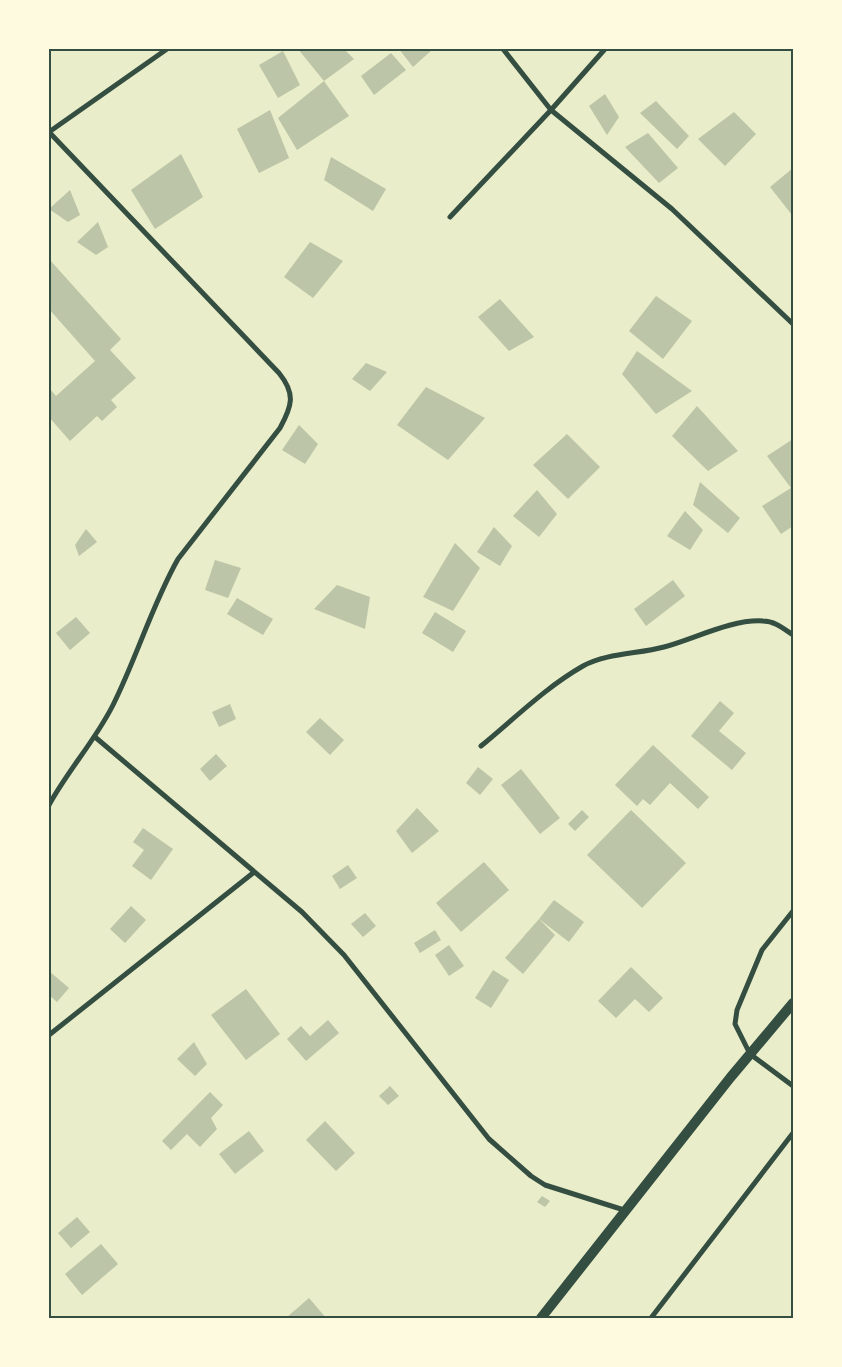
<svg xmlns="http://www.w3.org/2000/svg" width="842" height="1367" viewBox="0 0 842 1367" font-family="Roboto,sans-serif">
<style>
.building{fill:#bcc5a7}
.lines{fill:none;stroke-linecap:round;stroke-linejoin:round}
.minor{stroke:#344e41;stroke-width:5}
.secondary{stroke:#344e41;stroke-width:10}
.neatline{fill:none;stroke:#344e41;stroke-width:2}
</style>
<rect width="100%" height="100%" fill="#e9edc9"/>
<g class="building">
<polygon points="298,49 344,49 354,59 324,81"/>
<polygon points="399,49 433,49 413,67"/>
<polygon points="283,51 300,85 278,98 259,65"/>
<polygon points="391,53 406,70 374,95 361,76"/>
<polygon points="324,81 349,116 297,150 278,118"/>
<polygon points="605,94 619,117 607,135 589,106"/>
<polygon points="656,101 689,136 677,149 640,113"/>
<polygon points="270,110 289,158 259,173 237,129"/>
<polygon points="734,112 756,134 725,166 698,139"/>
<polygon points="648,133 678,168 659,183 625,147"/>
<polygon points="181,154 203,197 155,229 131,190"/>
<polygon points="331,157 386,189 373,211 324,180"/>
<polygon points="793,168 793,214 792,215 770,187"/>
<polygon points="70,190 80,215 68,222 49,209"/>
<polygon points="98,222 108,247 96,255 77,242"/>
<polygon points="310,242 343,261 313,298 284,277"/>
<polygon points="49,259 121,339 110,350 136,378 111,400 117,407 102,421 97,416 70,441 49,417 49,388 56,396 95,361 49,309"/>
<polygon points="656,296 692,321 663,359 629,331"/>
<polygon points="500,299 534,337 509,351 478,317"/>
<polygon points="637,351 692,391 656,414 622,374"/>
<polygon points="366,363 387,372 370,391 352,379"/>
<polygon points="426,387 485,418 448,460 397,425"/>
<polygon points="697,406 738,451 708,471 672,436"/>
<polygon points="299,425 318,444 305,464 282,450"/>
<polygon points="567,434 600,467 568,499 533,465"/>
<polygon points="793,439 793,486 791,488 767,456"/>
<polygon points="700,482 740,518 728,533 693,505"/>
<polygon points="791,488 793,492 793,526 781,534 762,506"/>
<polygon points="537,490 557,514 539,537 513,516"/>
<polygon points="685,511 703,530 690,550 667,536"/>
<polygon points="494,527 512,546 500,566 477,552"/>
<polygon points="86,529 97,542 79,556 75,545"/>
<polygon points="455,543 480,568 453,611 423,597"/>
<polygon points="215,560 241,568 228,598 205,590"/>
<polygon points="673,580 685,596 646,626 634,609"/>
<polygon points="337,585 370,597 365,629 314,609"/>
<polygon points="237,598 273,619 263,635 227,614"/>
<polygon points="435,612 466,631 453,652 422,633"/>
<polygon points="76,617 90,633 70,650 56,633"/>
<polygon points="720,701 734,713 719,731 746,753 732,770 691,736"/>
<polygon points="230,704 236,719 219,727 212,712"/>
<polygon points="320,718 344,740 330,755 306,732"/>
<polygon points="653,745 709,797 698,809 670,783 650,805 643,799 637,806 615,785"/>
<polygon points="216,754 227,766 210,781 200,769"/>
<polygon points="478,767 493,779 480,795 466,783"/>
<polygon points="521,769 560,818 540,834 501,785"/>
<polygon points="417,808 439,831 412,853 396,831"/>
<polygon points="582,810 589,817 575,831 568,824"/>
<polygon points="631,810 686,863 642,908 587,855"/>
<polygon points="143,828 173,849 151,880 132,866 144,850 133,842"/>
<polygon points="484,862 509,890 461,932 436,903"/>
<polygon points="348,865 357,878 340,889 332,876"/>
<polygon points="554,900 584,922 569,942 539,919"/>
<polygon points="131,906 146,920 125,943 110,929"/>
<polygon points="365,913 376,926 363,937 351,924"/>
<polygon points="539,919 555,935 523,974 505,958"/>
<polygon points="435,930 441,940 420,953 414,943"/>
<polygon points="449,945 464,966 449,976 435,955"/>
<polygon points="631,967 663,998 649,1012 635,999 616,1018 598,1001"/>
<polygon points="493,970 509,980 491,1008 475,998"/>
<polygon points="49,971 69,988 57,1002 49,995"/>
<polygon points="246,989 280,1034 246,1060 211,1015"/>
<polygon points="328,1020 339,1033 306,1061 287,1039 301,1026 310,1036"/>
<polygon points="194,1042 207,1064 195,1076 177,1059"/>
<polygon points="390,1086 399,1096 388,1105 379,1096"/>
<polygon points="210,1092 223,1105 211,1118 217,1129 200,1147 187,1134 171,1150 162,1141"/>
<polygon points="325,1121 355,1153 336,1171 306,1140"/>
<polygon points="249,1131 264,1151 235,1174 219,1154"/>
<polygon points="542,1196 550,1201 545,1207 537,1202"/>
<polygon points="77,1217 90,1232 71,1248 58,1233"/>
<polygon points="101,1244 118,1264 82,1295 65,1274"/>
<polygon points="309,1298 326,1318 286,1318"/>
</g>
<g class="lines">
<g class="minor">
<polyline points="503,49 551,110 605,49"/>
<polyline points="450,217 551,110 672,209 793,324"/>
<polyline points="95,737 302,912 344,955 489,1139 531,1176 545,1185 624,1210"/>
<path d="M481,746C514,719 546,687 583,666C607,653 638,654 664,647C694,639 732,619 763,621C775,621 784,629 793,635"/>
<path d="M49,805C68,770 95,741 113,705C137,657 152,605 178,559L280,428C292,406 296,394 279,373L49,132L167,49"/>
<polyline points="793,911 762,950 737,1010 735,1024 750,1054 793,1086"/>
<polyline points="49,1035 253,873"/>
<polyline points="651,1318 793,1133"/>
</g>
<polyline class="secondary" points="541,1318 730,1078 793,1003"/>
</g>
<rect width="842" height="1367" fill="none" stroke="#fefae0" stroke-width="100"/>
<rect x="50" y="50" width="742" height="1267" class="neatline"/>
</svg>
